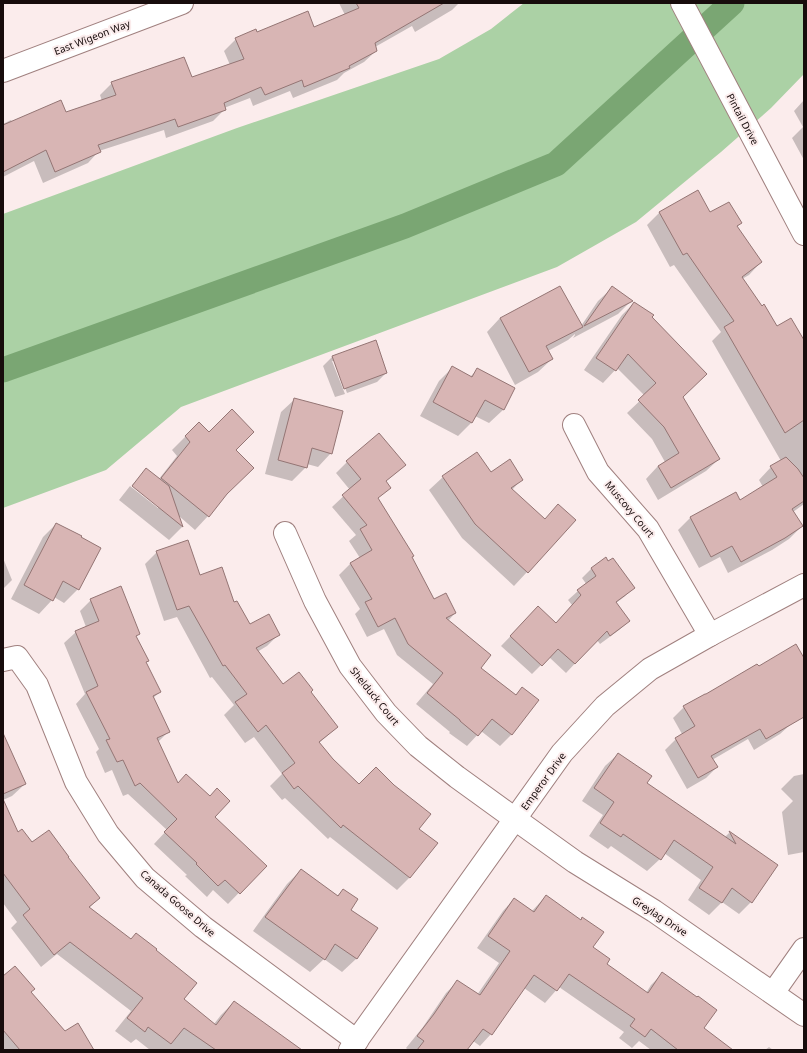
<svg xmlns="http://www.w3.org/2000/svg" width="807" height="1053" viewBox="0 0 807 1053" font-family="'Noto Sans',sans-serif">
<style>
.green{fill:#abd1a5}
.shadow{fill:#0003}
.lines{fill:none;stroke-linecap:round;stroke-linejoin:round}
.canal{stroke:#7aa673;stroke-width:25}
.building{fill:#d8b5b4;stroke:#947574}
.street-casing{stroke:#a0807f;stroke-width:24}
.secondary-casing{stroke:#a0807f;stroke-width:24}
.street{stroke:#fff;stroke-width:22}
.secondary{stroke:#fff;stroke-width:22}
.labels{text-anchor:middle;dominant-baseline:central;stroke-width:4;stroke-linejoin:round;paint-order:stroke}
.street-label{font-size:10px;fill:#170c0c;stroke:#fbecec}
</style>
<rect width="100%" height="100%" fill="#fbecec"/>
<polygon class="green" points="524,3 804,3 804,74 771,108 721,152 636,222 557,267 181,407 106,470 3,508 3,214 237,128 439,59 491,29"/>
<g class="shadow">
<polygon points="339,3 459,3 452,10 415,32 412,26 375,47 376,51 364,62 344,73 337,80 293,98 290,91 253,106 250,98 224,108 225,109 213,121 166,138 164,130 99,151 88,163 43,183 34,161 3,177 3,124 11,120 12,122 65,113 102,101 100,95 112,83 191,79 230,65 224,51 236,39 256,34 314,28 345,15"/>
<polygon points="804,100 804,160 792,138 803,127 794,111"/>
<polygon points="660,212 710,213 741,223 737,227 761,262 749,275 742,279 777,328 804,350 804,504 793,512 802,526 789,539 772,550 728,573 720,557 699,568 678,530 690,518 736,493 740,502 763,487 759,480 771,467 781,461 712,341 721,332 674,265 670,267 647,225"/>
<polygon points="612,288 631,301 618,314 573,338 575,335 575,334 568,340 548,351 552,359 538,372 515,385 487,332 500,318 581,326 598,301"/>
<polygon points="634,303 651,317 682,397 719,459 706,471 658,500 646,479 658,466 665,462 652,439 627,413 645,396 617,368 603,383 584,370 622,315"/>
<polygon points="375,342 386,373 377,382 347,393 335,361 332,361 345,394 335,397 323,366 332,357"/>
<polygon points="453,367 470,377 478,369 514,389 503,410 489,423 475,416 471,423 458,436 420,416 439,381"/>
<polygon points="295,399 331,453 318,467 307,464 306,467 292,481 265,474 281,412"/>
<polygon points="199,423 209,434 235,450 225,494 208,516 195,530 179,516 182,527 169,540 119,500 130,486 158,508 158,506 132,485 147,470 159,479 177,456 172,450"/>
<polygon points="347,462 404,465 385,482 389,487 377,499 411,557 433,600 455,613 448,621 479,668 515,696 522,688 538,700 511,735 500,746 481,731 467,746 449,733 450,732 416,704 433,684 397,655 384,629 367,637 355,614 360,609 339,575 350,564 360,558 349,541 356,535 332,507 350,490 336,473"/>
<polygon points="490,474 522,479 512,490 527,572 514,586 462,538 429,490 443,477"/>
<polygon points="56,524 78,589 64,603 54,597 52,600 39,614 11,599 43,537"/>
<polygon points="157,552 199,576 233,604 249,626 279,634 267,646 257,652 282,685 310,692 337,727 319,743 332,760 359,786 436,843 409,878 397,890 330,837 328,839 285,798 282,800 270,786 282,774 254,737 245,743 224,715 234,705 212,677 210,678 177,617 164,621 145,564"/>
<polygon points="3,558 12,580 3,589"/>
<polygon points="606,559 608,562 633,588 624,597 616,603 629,621 619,630 600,644 597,640 566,673 549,657 532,674 501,646 529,617 555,624 572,605 568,600 578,591 587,585 582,578 591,569"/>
<polygon points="91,600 139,633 135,637 145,663 160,692 153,698 169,731 158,742 177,784 214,817 265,866 228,904 213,890 207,897 185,876 187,875 154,844 167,830 128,794 123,796 112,770 105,773 96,752 99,749 76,704 85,694 64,643 76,632 86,627 80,611"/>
<polygon points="804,660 804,716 791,724 780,734 754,750 748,739 712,760 717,767 706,778 687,789 665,750 676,739 682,734 673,718 684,707 758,667"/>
<polygon points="3,736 25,784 12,796 3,800"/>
<polygon points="618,754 646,783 725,837 729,833 774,863 751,902 739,914 722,902 709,915 688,900 701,880 664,853 660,859 647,871 611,846 608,849 589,836 603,815 582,801 605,766"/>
<polygon points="804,774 804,852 788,855 782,812 793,801 781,789 794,776"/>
<polygon points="3,802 17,833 32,844 67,857 99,898 89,908 182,999 214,1024 221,1015 234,1002 284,1050 150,1050 136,1039 131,1043 115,1031 131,1011 57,954 41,967 11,928 17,922 3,903"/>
<polygon points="301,870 337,896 343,890 350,910 377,929 356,959 342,972 324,959 310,972 253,931 287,884"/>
<polygon points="546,896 580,921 582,918 592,947 605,964 646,993 651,985 663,973 702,1028 731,1050 651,1050 639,1041 632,1048 619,1038 624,1032 559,987 545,1003 524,988 491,1034 480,1046 473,1041 466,1050 408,1050 406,1048 423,1027 446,993 458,981 477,995 499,963 477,948 503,911 514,899 532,911"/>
<polygon points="3,978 30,992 65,1032 93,1050 3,1050"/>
<polygon points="769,1047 773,1050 765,1050"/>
</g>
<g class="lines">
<polyline class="canal" points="3,370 405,226 556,164 732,3"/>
</g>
<g class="building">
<polygon points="356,3 444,3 375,43 377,51 349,66 350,68 304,87 302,80 265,95 261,87 224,103 226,110 178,127 175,119 98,145 101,152 55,172 46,150 3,172 3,125 61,100 66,112 116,95 111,82 184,57 192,77 244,59 235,38 256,29 257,32 308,11 314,27 359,8"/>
<polygon points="698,190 710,212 729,202 742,223 737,226 762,262 742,277 762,306 764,304 777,326 791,318 804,340 804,420 785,433 724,327 734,321 687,253 683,255 659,212"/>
<polygon points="560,286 583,327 546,346 553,359 529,372 500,318"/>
<polygon points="612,286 633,301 584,326"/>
<polygon points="634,302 654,315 652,317 707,374 683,397 720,459 671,488 658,466 679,453 664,427 638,400 656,383 628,354 616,371 596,358"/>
<polygon points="376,340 387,373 344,389 332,356"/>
<polygon points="452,366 472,377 477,368 515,388 504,410 485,400 472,423 433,402"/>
<polygon points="294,398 343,411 332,454 312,448 307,468 278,460"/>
<polygon points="232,409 254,432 236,450 254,468 227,494 209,517 161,478 190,442 185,436 199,422 209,432"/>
<polygon points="379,433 406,465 386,481 391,488 378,498 414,556 412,557 434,599 446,593 456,613 446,618 491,655 481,668 516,695 522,687 539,700 512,735 492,719 478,736 460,721 460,720 427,693 443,673 408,644 395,618 378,627 365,602 372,599 350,563 372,550 360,529 367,525 342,495 361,479 346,461"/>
<polygon points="477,452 491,472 510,459 523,480 511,488 545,519 558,504 576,520 528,573 475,524 442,476"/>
<polygon points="786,457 798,469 804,478 804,501 792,509 803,526 785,538 741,562 732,546 711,557 690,517 736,492 740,500 777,477 770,466"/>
<polygon points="146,468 169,486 183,527 132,486"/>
<polygon points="56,523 82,536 81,537 101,548 79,590 63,581 53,601 24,585"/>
<polygon points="188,540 200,575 222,567 234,602 237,601 250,624 269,614 280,635 256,648 283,684 299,672 313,690 311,692 338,727 319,742 333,759 359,784 376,767 394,785 431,814 419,829 438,843 410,878 343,825 341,828 298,786 294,789 282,773 295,763 266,725 258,732 235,702 247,694 225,665 223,666 189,606 177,610 156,551"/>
<polygon points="606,557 608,561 613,558 635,588 616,602 630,621 610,636 607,631 575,664 558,649 542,666 510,636 538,606 556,623 581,595 577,590 596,576 591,568"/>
<polygon points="121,586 140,634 136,636 149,661 146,662 161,692 153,696 170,732 157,738 178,783 186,774 210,796 217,788 230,801 215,817 267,866 240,894 225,880 218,886 196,864 197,863 164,832 177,819 140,783 135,786 123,760 117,762 106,740 110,739 86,692 98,686 75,631 99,621 90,599"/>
<polygon points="796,644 804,658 804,717 766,739 760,729 711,756 718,767 698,778 675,738 695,726 683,706 705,694 706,694 757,664 759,666"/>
<polygon points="3,733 26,784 3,794"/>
<polygon points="618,753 652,776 647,783 736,844 729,831 778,865 752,903 732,888 722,903 699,888 713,867 674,840 661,860 623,834 621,837 600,823 614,802 594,788"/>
<polygon points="3,799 18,832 22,829 32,842 49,830 69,857 68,857 100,898 89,907 131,939 136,933 157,949 156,950 197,983 184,999 216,1025 234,1001 302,1050 216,1050 184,1028 171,1044 148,1027 145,1032 127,1018 143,998 70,942 54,955 23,915 30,909 3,873"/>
<polygon points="301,869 338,896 343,889 358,899 351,910 378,928 357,959 335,944 325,960 265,917"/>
<polygon points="546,895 581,920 582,917 604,932 593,947 610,959 607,964 648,993 662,972 697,997 698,996 717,1010 704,1028 733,1050 678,1050 651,1029 645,1037 630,1026 635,1019 569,974 557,991 534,975 492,1035 483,1029 467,1050 417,1050 424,1041 417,1036 434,1014 457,980 480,995 510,951 488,936 514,898 534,912"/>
<polygon points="15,966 35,989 31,992 65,1031 78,1023 94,1050 20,1050 3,1030 3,976"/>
</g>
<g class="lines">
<g class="street-casing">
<g id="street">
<polyline points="3,71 182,3"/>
<polyline points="574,425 598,472 648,529 710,635"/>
<polyline points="285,533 315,601 350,666 386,713 418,746 457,777 515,819 575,862 654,911 804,1015"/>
<polyline points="3,660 17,657 37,685 76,782 108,834 145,878 203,927 357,1041"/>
<polyline points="773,993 804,949"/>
</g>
</g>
<g class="secondary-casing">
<g id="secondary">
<polyline points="682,3 804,234"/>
<polyline points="350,1050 562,753 605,706 650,669 710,635 804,585"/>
</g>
</g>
<use href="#street" class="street"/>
<use href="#secondary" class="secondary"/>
</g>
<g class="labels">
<g class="street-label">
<text transform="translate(92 37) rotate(-21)">East Wigeon Way</text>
<text transform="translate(743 119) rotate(62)">Pintail Drive</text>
<text transform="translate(630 509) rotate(50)">Muscovy Court</text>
<text transform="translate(375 696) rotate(51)">Shelduck Court</text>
<text transform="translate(543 781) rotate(-54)">Emperor Drive</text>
<text transform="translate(178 903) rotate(41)">Canada Goose Drive</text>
<text transform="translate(660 916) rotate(33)">Greylag Drive</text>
</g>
</g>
<rect width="807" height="1053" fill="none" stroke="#170c0c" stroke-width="8"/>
</svg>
